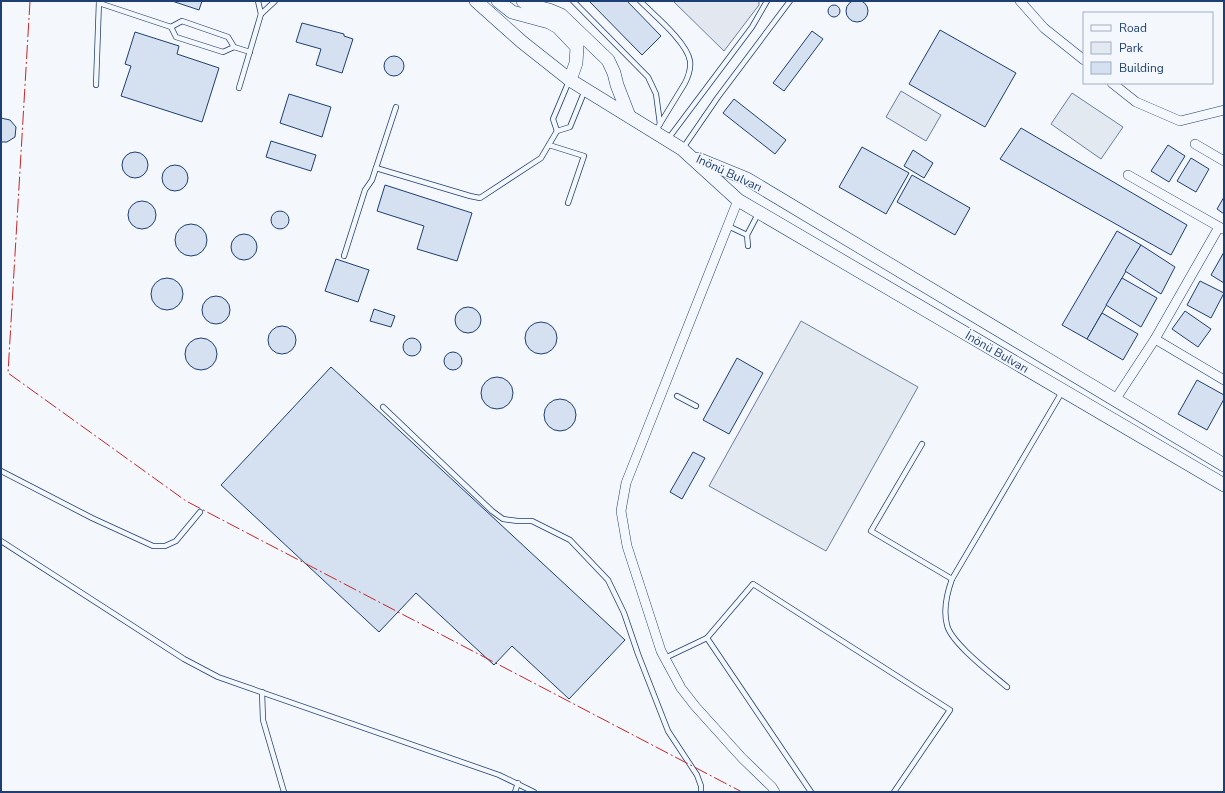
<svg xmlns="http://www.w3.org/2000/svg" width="1225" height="793" viewBox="0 0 1225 793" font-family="'Nunito Sans',sans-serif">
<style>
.green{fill:#e3e9f0;stroke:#687fa3}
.parking{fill:#e3e8f0;stroke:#687fa3}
.building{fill:#d5e0f0;stroke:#1d3f73}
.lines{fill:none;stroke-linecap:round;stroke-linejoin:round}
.lane-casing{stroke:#1d3f73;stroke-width:6}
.street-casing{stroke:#1d3f73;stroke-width:10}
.secondary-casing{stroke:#1d3f73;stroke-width:14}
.lane{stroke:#f4f7fb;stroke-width:4.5}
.street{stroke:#f4f7fb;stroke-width:9}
.secondary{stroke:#f4f7fb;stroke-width:13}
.power{stroke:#c62828;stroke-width:1;stroke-dasharray:14 3 2 3;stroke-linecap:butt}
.labels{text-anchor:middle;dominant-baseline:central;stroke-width:3;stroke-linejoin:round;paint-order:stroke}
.street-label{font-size:12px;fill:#1d3f73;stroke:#f4f7fb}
</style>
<rect width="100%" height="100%" fill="#f4f7fb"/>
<g class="green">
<polygon points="901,91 941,115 926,141 886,117"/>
<polygon points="1072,93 1123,127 1101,159 1051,124"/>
<polygon points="801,321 918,387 826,551 709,486"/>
</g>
<polygon class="parking" points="673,1 759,1 759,5 724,51"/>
<g class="building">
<circle cx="857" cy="11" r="11"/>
<polygon points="172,1 202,1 199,10"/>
<polygon points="589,1 627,1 661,36 642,55"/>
<circle cx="834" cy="11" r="6"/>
<polygon points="302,23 344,34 344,36 353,39 342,73 316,65 321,49 296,42"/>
<polygon points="940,30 1016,73 985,127 909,84"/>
<polygon points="812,31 823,39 784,91 773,83"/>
<polygon points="135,32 179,46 177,54 219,68 202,122 121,96 131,66 125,64"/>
<circle cx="394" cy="66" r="10"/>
<polygon points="289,94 331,107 322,137 280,123"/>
<polygon points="734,99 786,140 775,154 723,113"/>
<polygon points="1,118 10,120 16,127 15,137 7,142 1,142"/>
<polygon points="1021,128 1187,225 1171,255 1000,159"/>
<polygon points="271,141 316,155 311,171 266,157"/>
<polygon points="1168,145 1185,156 1169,182 1151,171"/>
<polygon points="862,147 909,173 886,214 839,187"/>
<polygon points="913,150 933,163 924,178 904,166"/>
<circle cx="135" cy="165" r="13"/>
<polygon points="1191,158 1209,169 1196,192 1177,181"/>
<circle cx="175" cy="178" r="13"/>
<polygon points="912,175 970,208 955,235 897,202"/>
<polygon points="385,185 472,213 457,261 417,249 424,226 377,211"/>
<polygon points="1224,197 1224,214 1217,209"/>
<circle cx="142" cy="215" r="14"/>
<circle cx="280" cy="220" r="9"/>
<circle cx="191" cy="240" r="16"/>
<polygon points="1117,231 1141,245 1087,339 1062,325"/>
<circle cx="244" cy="247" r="13"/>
<polygon points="1141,245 1175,267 1161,294 1125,271"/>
<polygon points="1224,252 1224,283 1211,275"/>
<polygon points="336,259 369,270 358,302 325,291"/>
<polygon points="1122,278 1157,298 1141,327 1106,305"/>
<circle cx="167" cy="294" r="16"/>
<polygon points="1200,281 1224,293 1211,318 1187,305"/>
<circle cx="216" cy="310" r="14"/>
<circle cx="468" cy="320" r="13"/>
<polygon points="374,309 395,316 391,327 370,321"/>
<polygon points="1185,311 1211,329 1198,347 1172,329"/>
<polygon points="1102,313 1138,334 1123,360 1087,339"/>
<circle cx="541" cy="338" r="16"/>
<circle cx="282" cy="340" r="14"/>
<circle cx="201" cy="354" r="16"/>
<circle cx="412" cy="347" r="9"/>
<circle cx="453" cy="361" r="9"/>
<polygon points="737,358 763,373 729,434 703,420"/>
<polygon points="331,367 625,640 569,699 512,646 494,665 416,593 379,632 221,485"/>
<circle cx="497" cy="393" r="16"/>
<polygon points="1197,380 1224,395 1224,399 1207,430 1178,414"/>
<circle cx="560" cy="415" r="16"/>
<polygon points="693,452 705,458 682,499 670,492"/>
</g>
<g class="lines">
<g class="lane-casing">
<g id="lane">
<polyline points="573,1 648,77 656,94 660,124"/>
<path d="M640,1C654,15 687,42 690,61C691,68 688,77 685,83L655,132"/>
<polyline points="99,3 171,27 176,37 223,52 234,47 250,52"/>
<polyline points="261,14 275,1"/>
<polyline points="171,27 182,21 228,37 234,47"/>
<polyline points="96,85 99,1"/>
<polyline points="239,88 261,14 258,1"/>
<polyline points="557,131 553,119 569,81"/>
<polyline points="668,139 752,27 767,1"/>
<polyline points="549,145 584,156 568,203"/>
<polyline points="683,148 718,97 790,1"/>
<polyline points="376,168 470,196 480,198 541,158 557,131 570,127 585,90"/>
<polyline points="728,226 747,235"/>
<polyline points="748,246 747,235 758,214"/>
<polyline points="344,256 365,190 372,180 396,107"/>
<polyline points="677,396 696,406"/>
<polyline points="383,407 492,511 503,519 518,521 532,521 570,540 608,580 624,613 638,654 668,731 697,775 701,786 701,792"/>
<polyline points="922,444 871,531 952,579"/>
<polyline points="1,471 92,518 153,546 165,546 176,541 200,512"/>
<polyline points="1,541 184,659 218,677 499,775 534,792"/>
<polyline points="707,638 811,792"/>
<polyline points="665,658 707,638 753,584 950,710 894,792"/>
<path d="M1007,687C992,674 951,643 947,625C943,610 947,593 952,579L1062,392"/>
<polyline points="262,692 263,720 284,792"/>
<polyline points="515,792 518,783"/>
</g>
</g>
<g class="street-casing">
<g id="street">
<polyline points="1020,1 1044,28 1084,60"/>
<polyline points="1112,83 1136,102 1180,121 1224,110"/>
<polyline points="1195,144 1224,161"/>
<polyline points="1128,175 1223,229"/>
<polyline points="738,200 626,483 621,511 627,546 661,651 681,688 695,706 742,758 772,787 775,792"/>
<polyline points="1155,339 1224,380"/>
<polyline points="1115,400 1155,339 1219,227"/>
</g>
</g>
<g class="secondary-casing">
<g id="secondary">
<polyline points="476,1 522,42 570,80 682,149 738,200 1224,485"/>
<polyline points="498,1 512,12 549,22 558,27 577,47 576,63 570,80"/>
<polyline points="523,1 529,5 549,10 561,15 608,60 614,73 617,85 629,116"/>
<polyline points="698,159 747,179 1224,465"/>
</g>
</g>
<use href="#lane" class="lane"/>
<use href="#street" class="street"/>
<use href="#secondary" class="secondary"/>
<polyline class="power" points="30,1 8,373 186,501 742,792"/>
</g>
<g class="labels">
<g class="street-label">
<text transform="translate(729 173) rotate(25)">İnönü Bulvarı</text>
<text transform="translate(997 352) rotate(30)">İnönü Bulvarı</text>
</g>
</g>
<rect width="1225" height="793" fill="none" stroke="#1d3f73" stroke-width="4"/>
<rect x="1083" y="12" width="130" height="72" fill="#f4f7fb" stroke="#9eadc5"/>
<rect x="1091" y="25" width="20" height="6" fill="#f4f7fb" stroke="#9eadc5"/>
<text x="1119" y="32" font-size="12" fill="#1d3f73">Road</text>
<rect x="1091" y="42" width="20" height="12" fill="#e3e9f0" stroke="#9eadc5"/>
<text x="1119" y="52" font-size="12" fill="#1d3f73">Park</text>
<rect x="1091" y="62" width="20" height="12" fill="#d5e0f0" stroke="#9eadc5"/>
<text x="1119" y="72" font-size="12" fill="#1d3f73">Building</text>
</svg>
